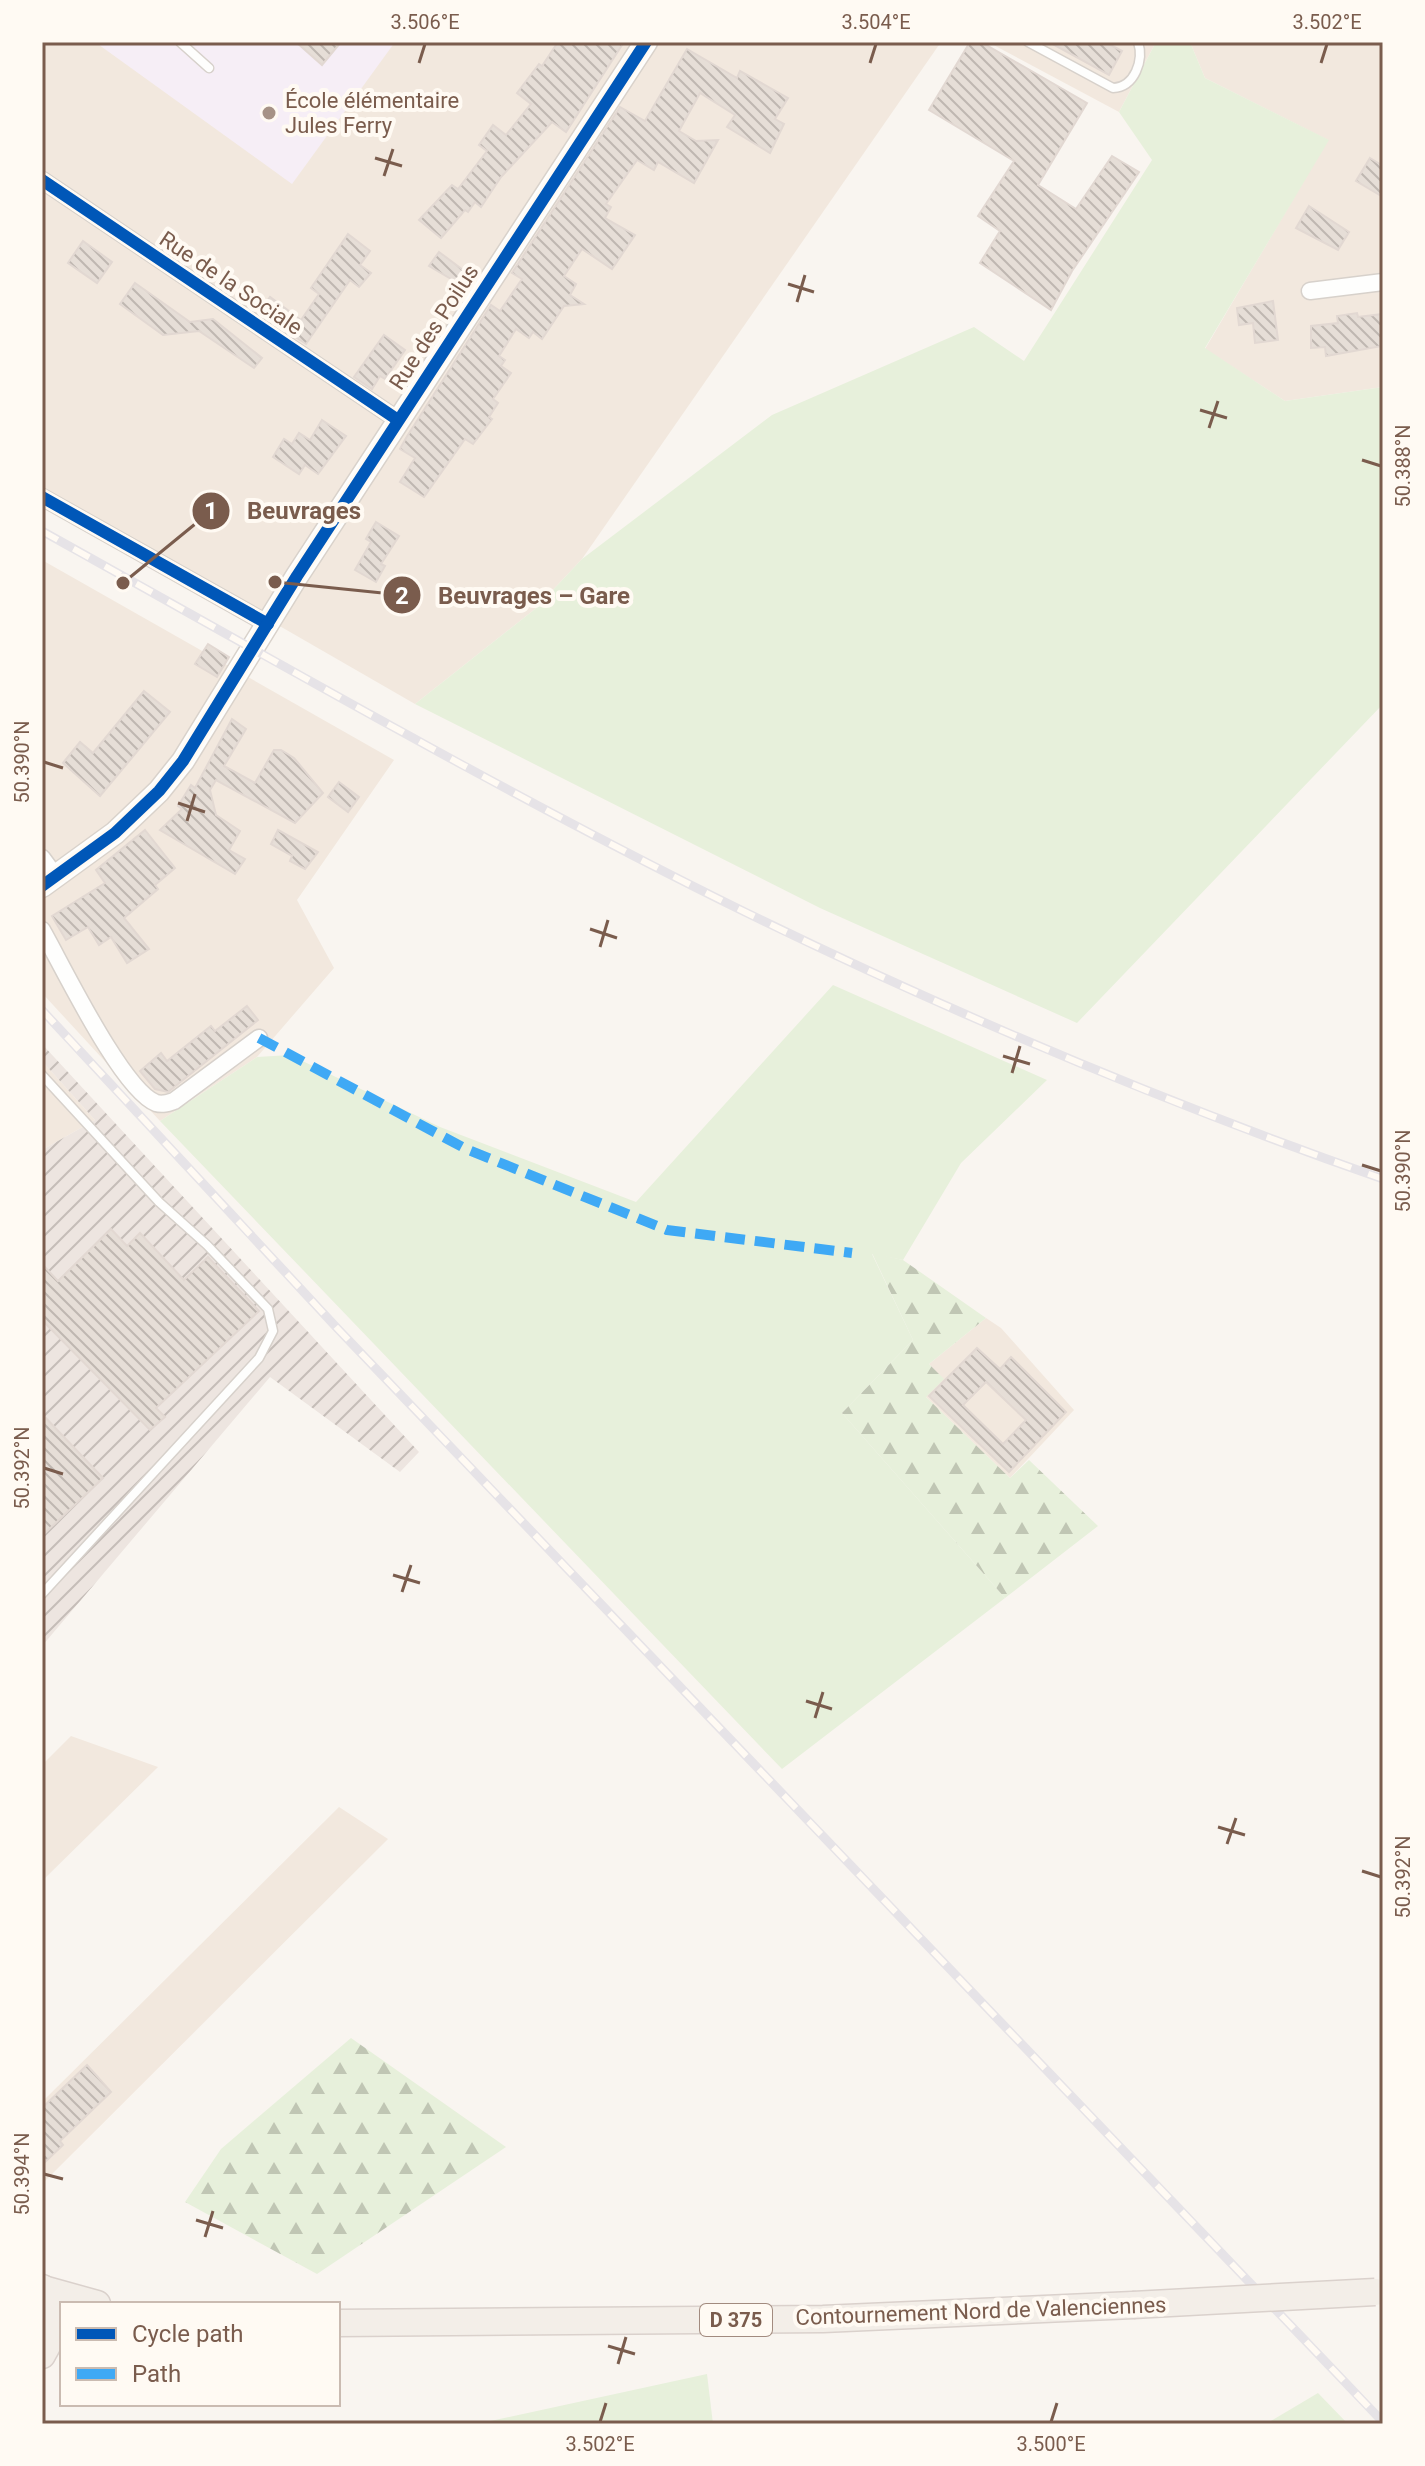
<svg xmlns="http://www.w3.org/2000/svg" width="1425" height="2466" viewBox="0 0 1425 2466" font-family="Roboto,sans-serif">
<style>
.residential{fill:#f2e8de}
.industrial{fill:url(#industrial-furrows)}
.education{fill:#f6eef6}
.grass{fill:#e7f0db}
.forest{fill:url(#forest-firs)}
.building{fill:url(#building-back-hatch);stroke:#e2d8d2;stroke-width:2;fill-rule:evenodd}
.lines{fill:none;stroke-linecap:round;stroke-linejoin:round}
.lane-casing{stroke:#d7d1cb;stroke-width:11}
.street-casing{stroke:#d7d1cb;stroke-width:19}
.secondary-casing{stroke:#d9d2cb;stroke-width:25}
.primary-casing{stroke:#dad1cc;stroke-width:29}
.lane{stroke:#fefefd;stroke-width:8}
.street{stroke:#fefefd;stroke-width:16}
.secondary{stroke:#fefefd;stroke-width:22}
.primary{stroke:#f3eee8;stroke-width:26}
.rail-casing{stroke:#e6e3e7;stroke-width:9}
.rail{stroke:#fffaf3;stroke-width:6;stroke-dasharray:18;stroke-linecap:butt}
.primary-bridge-casing{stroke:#dad1cc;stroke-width:29;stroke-linecap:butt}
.primary-bridge{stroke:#f3eee8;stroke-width:26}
.quiet{stroke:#3fa9f5;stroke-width:10;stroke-dasharray:20 10;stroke-linecap:butt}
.cycleway-casing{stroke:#fffaf3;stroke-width:17}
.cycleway{stroke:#0057b8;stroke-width:12}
.ticks{fill:none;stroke:#7a5c4d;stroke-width:3}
.poi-dot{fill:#a69286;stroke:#fffaf3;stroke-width:3}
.labels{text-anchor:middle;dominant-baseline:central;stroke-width:8;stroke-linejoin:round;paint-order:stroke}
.shield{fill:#fffaf3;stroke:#a28b7f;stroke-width:2}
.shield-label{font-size:20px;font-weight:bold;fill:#7a5c4d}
.poi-label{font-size:22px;fill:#7a5c4d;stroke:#fffaf3;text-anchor:start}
.street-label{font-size:22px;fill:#7a5c4d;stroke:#fffaf3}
.leader{fill:none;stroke:#7a5c4d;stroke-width:3}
.callout-dot{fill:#7a5c4d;stroke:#fffaf3;stroke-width:3}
.mark-label{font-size:24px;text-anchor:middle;font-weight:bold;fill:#fff}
.callout-label{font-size:24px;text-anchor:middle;font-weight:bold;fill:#7a5c4d;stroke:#fffaf3;stroke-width:8;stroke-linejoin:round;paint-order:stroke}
.neatline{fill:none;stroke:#7a5c4d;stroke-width:3}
.ticks-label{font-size:20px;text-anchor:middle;fill:#7a5c4d}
</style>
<defs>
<pattern id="industrial-furrows" width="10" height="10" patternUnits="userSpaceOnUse" patternTransform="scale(2)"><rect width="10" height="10" fill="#ede5e0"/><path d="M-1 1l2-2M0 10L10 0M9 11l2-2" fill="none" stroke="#c5bdb8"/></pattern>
<pattern id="forest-firs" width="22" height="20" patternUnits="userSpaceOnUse" patternTransform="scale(2)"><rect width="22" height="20" fill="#e7f0db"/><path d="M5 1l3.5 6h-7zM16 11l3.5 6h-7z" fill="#c0c6b4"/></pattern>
<pattern id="building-back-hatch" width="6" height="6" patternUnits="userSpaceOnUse" patternTransform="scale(2)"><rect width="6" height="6" fill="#e6ded7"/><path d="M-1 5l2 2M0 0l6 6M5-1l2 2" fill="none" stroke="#bfb7b1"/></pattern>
</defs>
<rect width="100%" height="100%" fill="#f9f5f0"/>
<g class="residential">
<polygon points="42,42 941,42 582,559 535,609 415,704 42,489"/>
<polygon points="988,42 1156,42 1119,112"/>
<polygon points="1190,42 1383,42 1383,387 1285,401 1205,349 1328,140 1205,78"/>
<polygon points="42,560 394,760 297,900 334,968 257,1057 160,1121 42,993"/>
<polygon points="42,1061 95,1120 42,1150"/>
<polygon points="986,1318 1001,1328 1074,1410 1010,1478 925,1396 943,1379 929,1364"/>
<polygon points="71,1736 158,1767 42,1881 42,1765"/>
<polygon points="339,1807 388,1839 42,2184 42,2102"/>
</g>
<polygon class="industrial" points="42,1044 419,1452 400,1472 270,1377 42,1646 42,1150 95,1120 42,1061"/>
<polygon class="education" points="95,42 395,42 292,184"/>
<g class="grass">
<polygon points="1156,42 1190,42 1205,78 1329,140 1205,348 1285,401 1383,387 1383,704 1077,1023 820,908 415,704 535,609 582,559 772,415 974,327 1024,361 1152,160 1119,112"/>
<polygon points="833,985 1047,1080 961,1163 903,1260 872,1254 913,1340 842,1413 1005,1598 782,1769 160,1121 257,1057 290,1055 440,1127 636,1202"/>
<polygon points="707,2374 713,2424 477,2424"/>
<polygon points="1318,2393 1348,2424 1266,2424"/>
</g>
<g class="forest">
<polygon points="872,1253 903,1260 986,1318 929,1364 944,1379 926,1397 1010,1478 1029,1460 1098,1526 1005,1598 842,1413 913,1340"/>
<polygon points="351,2038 506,2147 317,2274 185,2202 221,2149"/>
</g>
<g class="building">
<polygon points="296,42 341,42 322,65"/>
<polygon points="558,42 624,42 566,132 552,122 501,177 481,207 475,202 468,212 465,210 441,238 419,220 452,185 458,189 487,151 479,145 493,125 506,135 531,104 517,93 539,64 542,66"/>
<polygon points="970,42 981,42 1087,103 1038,185 1076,209 1112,156 1139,172 1072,271 1051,310 980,263 1000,231 978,216 1014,161 929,110"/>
<polygon points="1049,42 1105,42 1122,51 1109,75"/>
<polygon points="687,49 737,78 740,71 788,98 775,119 784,124 770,153 727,127 735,115 700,93 679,131 696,141 718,140 694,183 658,162 654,170 637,160 606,204 611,207 605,218 635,235 612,269 582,249 564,276 576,284 570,295 584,304 564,306 542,339 533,332 529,338 516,329 499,356 505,360 501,366 511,373 493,399 498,403 489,417 492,419 473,444 465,439 424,497 400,482 415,458 400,449 406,438 491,305 500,311 522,279 512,273 620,107 645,121"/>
<polygon points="1370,158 1383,166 1383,197 1356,181"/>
<polygon points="1309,206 1349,232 1338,250 1296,228"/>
<polygon points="348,234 370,251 360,265 371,273 359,287 350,280 306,344 259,313 270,297 301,320 319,294 311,288"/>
<polygon points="83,241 112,262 97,283 68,263"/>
<polygon points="439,252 475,279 468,289 429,266"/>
<polygon points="135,283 190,322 213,319 262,358 254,368 199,331 163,335 120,304"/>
<polygon points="1273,301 1278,340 1255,343 1253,323 1239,325 1237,308"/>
<polygon points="1357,313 1358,317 1383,314 1382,346 1326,356 1325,347 1311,348 1311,326 1338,323 1337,316"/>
<polygon points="384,335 405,350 385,379 380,376 372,389 354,377"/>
<polygon points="322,420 346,436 318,474 305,465 299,474 273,457 284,439 292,444 299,433 310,440"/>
<polygon points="376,522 399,536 381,564 385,566 376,582 355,570 371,542 366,539"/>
<polygon points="208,644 229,657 217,677 195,664"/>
<polygon points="144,691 170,712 100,796 63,763 80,742 93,753"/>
<polygon points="232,719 246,729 224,766 255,783 274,750 281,750 294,758 323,793 295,823 216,780 210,790 216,815 240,831 229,850 245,859 235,874 160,830 182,809 178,806 191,785 195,788"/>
<polygon points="339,782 359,797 348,812 328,797"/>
<polygon points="145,830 175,868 155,885 158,889 124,918 149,949 127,963 111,937 99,945 88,927 66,940 52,916 105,883 96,870"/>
<polygon points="278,830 318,852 305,869 290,861 292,856 271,844"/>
<polygon points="247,1006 258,1020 168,1092 155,1089 140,1071 161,1053 167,1061 211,1026 215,1031"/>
<polygon points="111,1229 127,1246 140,1233 184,1280 208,1257 259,1311 156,1408 165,1417 150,1430 42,1320 42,1264 58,1281"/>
<path d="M977,1348L1000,1369L1011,1357L1066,1412L1009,1472L929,1396ZM986,1382L1026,1420L1003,1444L963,1405Z"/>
<polygon points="42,1414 103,1478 42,1536"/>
<polygon points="87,2065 111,2092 60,2141 63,2145 42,2165 42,2108"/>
</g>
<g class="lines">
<g class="lane-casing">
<g id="lane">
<polyline points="180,42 209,68"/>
<path d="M1028,42L1113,88C1135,87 1144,60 1138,42"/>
<polyline points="42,1075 159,1202 207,1245 268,1309 273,1331 259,1358 42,1594"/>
</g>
</g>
<g class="street-casing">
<g id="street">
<polyline points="42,180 398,420"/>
<polyline points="1310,291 1383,282"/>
<polyline points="42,497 268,624"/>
<polyline points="42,858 56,877"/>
<path d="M42,930C62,965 122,1090 156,1103C163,1105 168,1103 174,1101L259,1038"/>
</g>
</g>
<g class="secondary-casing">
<polyline id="secondary" points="42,886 115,833 159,791 183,761 297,576 646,42"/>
</g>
<g class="primary-casing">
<g id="primary">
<path d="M42,2288C56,2310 56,2333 42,2355"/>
<polyline points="43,2289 97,2304"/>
<polyline points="338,2323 823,2319 1133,2305"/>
</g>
</g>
<use href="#lane" class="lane"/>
<use href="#street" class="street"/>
<use href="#secondary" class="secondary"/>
<use href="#primary" class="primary"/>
<g class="rail-casing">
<g id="rail">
<path d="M42,531C276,661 507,795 747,913C954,1014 1166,1103 1383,1179"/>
<polyline points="42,1010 337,1328 1383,2422"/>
</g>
</g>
<use href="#rail" class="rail"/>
<g class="primary-bridge-casing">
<polyline id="primary-bridge" points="1133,2305 1375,2292"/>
</g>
<use href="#primary-bridge" class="primary-bridge"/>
<polyline class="quiet" points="259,1038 466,1149 667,1230 852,1253"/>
<g class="cycleway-casing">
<g id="cycleway">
<polyline points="42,180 398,420"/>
<polyline points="42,497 268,624"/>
<polyline points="42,886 115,833 159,791 183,761 297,576 646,42"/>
</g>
</g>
<use href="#cycleway" class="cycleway"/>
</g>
<path class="ticks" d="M419,63L425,44M870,63L876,44M1321,63L1327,44M375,158L402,166M384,176L393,149M788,284L814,292M797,302L805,275M1200,410L1227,418M1209,428L1218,401M1362,460L1381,466M44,762L63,768M178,803L205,812M187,821L195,794M590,929L617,938M600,947L608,920M1003,1056L1030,1064M1012,1073L1020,1046M1362,1165L1381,1171M44,1468L63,1474M393,1575L420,1583M402,1592L411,1565M806,1701L832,1709M815,1718L823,1692M1218,1827L1245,1835M1227,1844L1236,1818M1362,1871L1381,1877M44,2174L63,2179M196,2220L223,2228M205,2237L213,2211M608,2346L635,2354M618,2364L626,2337M600,2422L606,2403M1051,2422L1057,2403"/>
<circle class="poi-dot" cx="269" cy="113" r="8"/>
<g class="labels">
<rect class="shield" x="700" y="2304" width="72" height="32" rx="6"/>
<g class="shield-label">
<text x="736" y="2320">D 375</text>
</g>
<g class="poi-label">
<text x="285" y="100">École élémentaire<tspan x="285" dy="25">Jules Ferry</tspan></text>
</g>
<g class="street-label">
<text transform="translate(231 283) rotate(34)">Rue de la Sociale</text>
<text transform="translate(434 327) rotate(-57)">Rue des Poilus</text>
<text transform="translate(981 2311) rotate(-2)">Contournement Nord de Valenciennes</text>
</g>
</g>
<path class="leader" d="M123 583L211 511M275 582L402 595"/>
<g class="callout-dot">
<circle cx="123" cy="583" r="8"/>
<circle cx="275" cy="582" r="8"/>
<circle cx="211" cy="511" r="20"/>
<circle cx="402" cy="595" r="20"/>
</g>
<g class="mark-label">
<text x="211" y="519">1</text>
<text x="402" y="604">2</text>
</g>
<g class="callout-label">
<text x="304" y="519">Beuvrages</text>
<text x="534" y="604">Beuvrages – Gare</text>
</g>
<rect width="1425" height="2466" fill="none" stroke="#fffaf3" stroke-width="88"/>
<rect x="60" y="2302" width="280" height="104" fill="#fffaf3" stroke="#cabbb1" stroke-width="2"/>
<rect x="76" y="2328" width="40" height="12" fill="#0057b8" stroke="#cabbb1" stroke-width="2"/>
<text x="132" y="2342" font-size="24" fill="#7a5c4d">Cycle path</text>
<rect x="76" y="2368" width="40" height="12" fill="#3fa9f5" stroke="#cabbb1" stroke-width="2"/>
<text x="132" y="2382" font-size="24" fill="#7a5c4d">Path</text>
<rect x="44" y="44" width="1337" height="2378" class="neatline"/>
<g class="ticks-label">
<text x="425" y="29">3.506°E</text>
<text x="876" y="29">3.504°E</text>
<text x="1327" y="29">3.502°E</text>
<text transform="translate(1403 466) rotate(-90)" y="7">50.388°N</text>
<text transform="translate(22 762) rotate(-90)" y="7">50.390°N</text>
<text transform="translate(1403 1171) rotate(-90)" y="7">50.390°N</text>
<text transform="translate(22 1468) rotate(-90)" y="7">50.392°N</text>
<text transform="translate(1403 1877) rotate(-90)" y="7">50.392°N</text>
<text transform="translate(22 2174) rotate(-90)" y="7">50.394°N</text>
<text x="600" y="2451">3.502°E</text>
<text x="1051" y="2451">3.500°E</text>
</g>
</svg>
